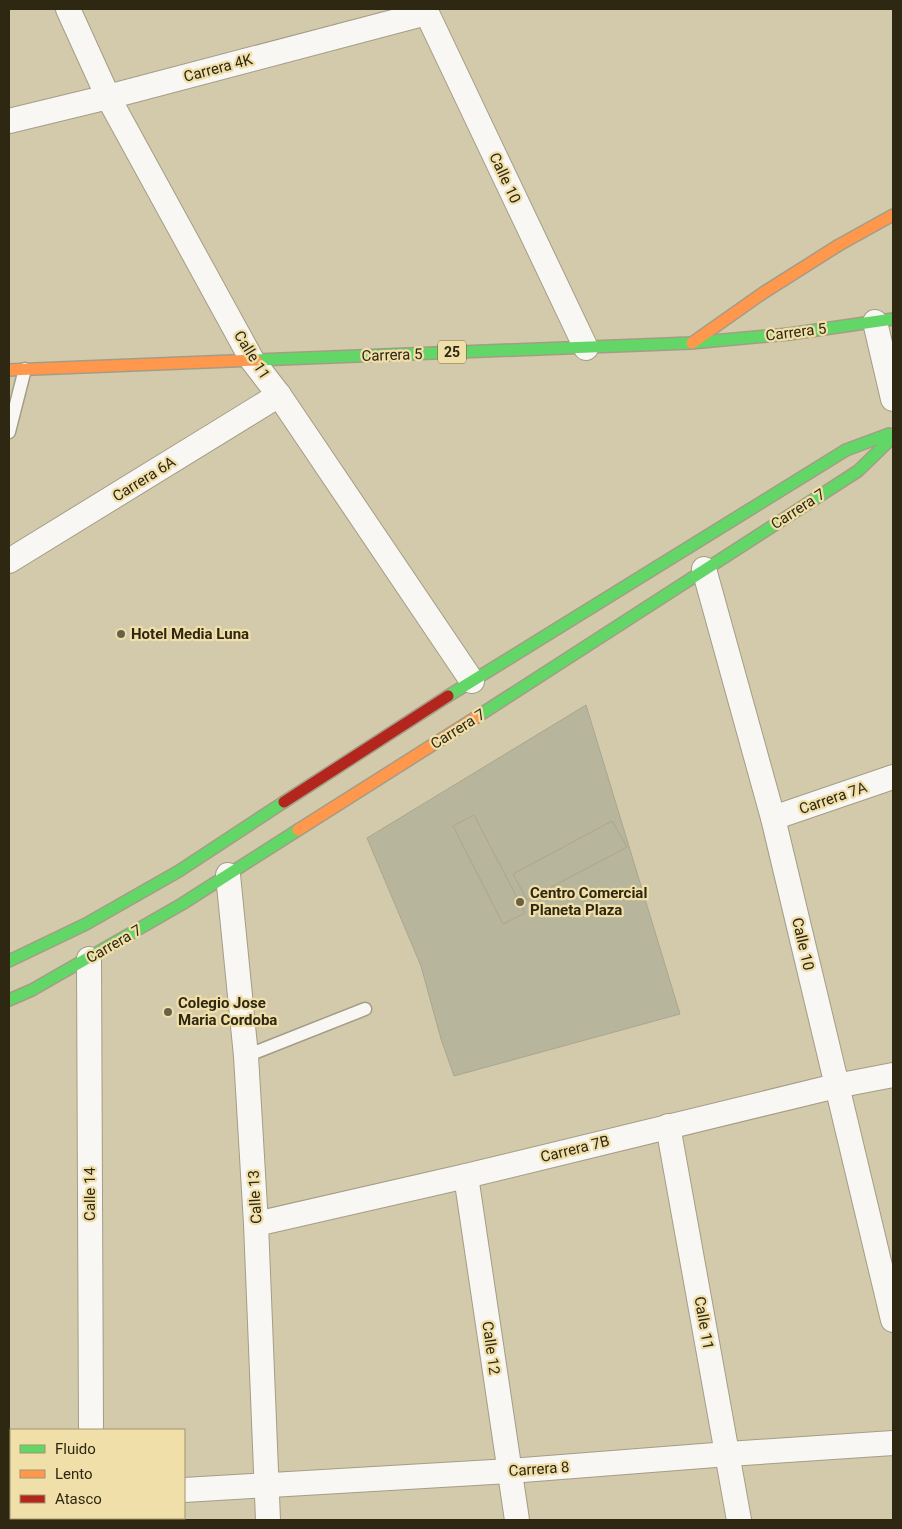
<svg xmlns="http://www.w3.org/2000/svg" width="902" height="1529" viewBox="0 0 902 1529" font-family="Roboto,sans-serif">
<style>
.building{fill:#b8b59d;stroke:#aaa68f}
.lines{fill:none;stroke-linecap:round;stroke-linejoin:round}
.lane-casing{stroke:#a49d86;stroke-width:15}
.street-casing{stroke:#a49d86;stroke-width:26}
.fast-casing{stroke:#a49d86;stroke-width:14}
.slow-casing{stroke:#a49d86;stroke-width:14}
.jam-casing{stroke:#a49d86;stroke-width:14}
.lane{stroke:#f8f7f3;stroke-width:12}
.street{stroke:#f8f7f3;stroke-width:24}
.fast{stroke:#63d668;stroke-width:11}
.slow{stroke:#ff974d;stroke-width:11}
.jam{stroke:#b3261e;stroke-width:11}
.poi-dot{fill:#686048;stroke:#f0dfa9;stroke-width:2}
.labels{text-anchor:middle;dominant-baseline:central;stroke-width:4.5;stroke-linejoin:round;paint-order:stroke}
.shield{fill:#f0dfa9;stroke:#685e3f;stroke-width:1}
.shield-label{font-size:14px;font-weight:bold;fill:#2e2712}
.street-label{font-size:15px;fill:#2e2712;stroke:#f0dfa9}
.poi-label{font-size:15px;font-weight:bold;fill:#2e2712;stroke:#f0dfa9;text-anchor:start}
</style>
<rect width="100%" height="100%" fill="#d3caac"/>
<g class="building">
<polygon points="586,705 680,1014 454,1076 441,1039 421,966 367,838"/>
<polygon points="474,815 525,913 503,924 453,826"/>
<polygon points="612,821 627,847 527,900 513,874"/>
</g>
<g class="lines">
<g class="lane-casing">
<g id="lane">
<polyline points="9,432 25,369"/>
<polyline points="246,1056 365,1009"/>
</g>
</g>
<g class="street-casing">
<g id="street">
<polyline points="68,9 108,97 252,360 279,395 472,681"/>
<polyline points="425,9 586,348"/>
<polyline points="9,121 108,97 427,13"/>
<polyline points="875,322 893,399"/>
<polyline points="9,561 279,395"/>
<polyline points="704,569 773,818 893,1320"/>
<polyline points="773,818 893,777"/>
<polyline points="228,875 246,1056 256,1224 268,1520"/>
<polyline points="89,959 91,1430"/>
<polyline points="668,1126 739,1520"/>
<polyline points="466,1176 517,1520"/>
<polyline points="256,1224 466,1176 836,1086 893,1075"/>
<polyline points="184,1490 510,1471 728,1454 893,1443"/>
<polyline points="9,1498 11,1498"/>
<polyline points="91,1518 91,1520"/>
</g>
</g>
<g class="fast-casing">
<g id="fast">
<polyline points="256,360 691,343 789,334 893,319"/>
<polyline points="448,696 846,450 889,434"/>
<polyline points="475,718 858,471 893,437"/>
<polyline points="9,961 86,924 179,871 284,802"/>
<polyline points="9,1000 32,990 182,904 298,830"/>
</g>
</g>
<g class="slow-casing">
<g id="slow">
<polyline points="692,343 763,293 839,245 893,215"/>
<polyline points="9,370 256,360"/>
<polyline points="298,830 475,718"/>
</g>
</g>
<g class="jam-casing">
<polyline id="jam" points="284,802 448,696"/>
</g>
<use href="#lane" class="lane"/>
<use href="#street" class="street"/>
<use href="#fast" class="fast"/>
<use href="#slow" class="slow"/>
<use href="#jam" class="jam"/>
</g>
<g class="poi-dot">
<circle cx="121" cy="634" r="5"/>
<circle cx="520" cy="902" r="5"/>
<circle cx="168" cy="1012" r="5"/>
</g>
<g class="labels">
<rect class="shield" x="438" y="340.5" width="28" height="23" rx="4"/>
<g class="shield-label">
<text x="452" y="352">25</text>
</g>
<g class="street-label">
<text transform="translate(218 68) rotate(-15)">Carrera 4K</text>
<text transform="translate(505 178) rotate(65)">Calle 10</text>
<text transform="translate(796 332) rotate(-7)">Carrera 5</text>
<text transform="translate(252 355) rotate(58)">Calle 11</text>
<text transform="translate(392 355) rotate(-2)">Carrera 5</text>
<text transform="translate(144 479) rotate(-32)">Carrera 6A</text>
<text transform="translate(798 509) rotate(-33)">Carrera 7</text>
<text transform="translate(458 729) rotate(-32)">Carrera 7</text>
<text transform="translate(833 798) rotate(-19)">Carrera 7A</text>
<text transform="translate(114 944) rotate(-30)">Carrera 7</text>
<text transform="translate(803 944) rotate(77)">Calle 10</text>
<text transform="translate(575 1149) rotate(-14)">Carrera 7B</text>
<text transform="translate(90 1194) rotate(-90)">Calle 14</text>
<text transform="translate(255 1197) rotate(-93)">Calle 13</text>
<text transform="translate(704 1323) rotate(80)">Calle 11</text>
<text transform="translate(491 1348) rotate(82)">Calle 12</text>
<text transform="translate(539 1469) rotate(-4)">Carrera 8</text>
</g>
<g class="poi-label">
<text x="131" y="634">Hotel Media Luna</text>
<text x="530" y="893">Centro Comercial<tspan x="530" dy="17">Planeta Plaza</tspan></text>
<text x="178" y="1003">Colegio Jose<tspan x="178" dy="17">Maria Cordoba</tspan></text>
</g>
</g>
<rect width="902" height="1529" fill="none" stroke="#2e2712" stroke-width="20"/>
<rect x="10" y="1429" width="175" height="90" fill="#f0dfa9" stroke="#a2956d"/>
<rect x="20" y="1445" width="25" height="8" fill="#63d668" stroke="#a2956d"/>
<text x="55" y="1454" font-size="15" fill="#2e2712">Fluido</text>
<rect x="20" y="1470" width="25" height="8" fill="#ff974d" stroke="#a2956d"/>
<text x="55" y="1479" font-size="15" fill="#2e2712">Lento</text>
<rect x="20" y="1495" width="25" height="8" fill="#b3261e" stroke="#a2956d"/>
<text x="55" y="1504" font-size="15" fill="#2e2712">Atasco</text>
</svg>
